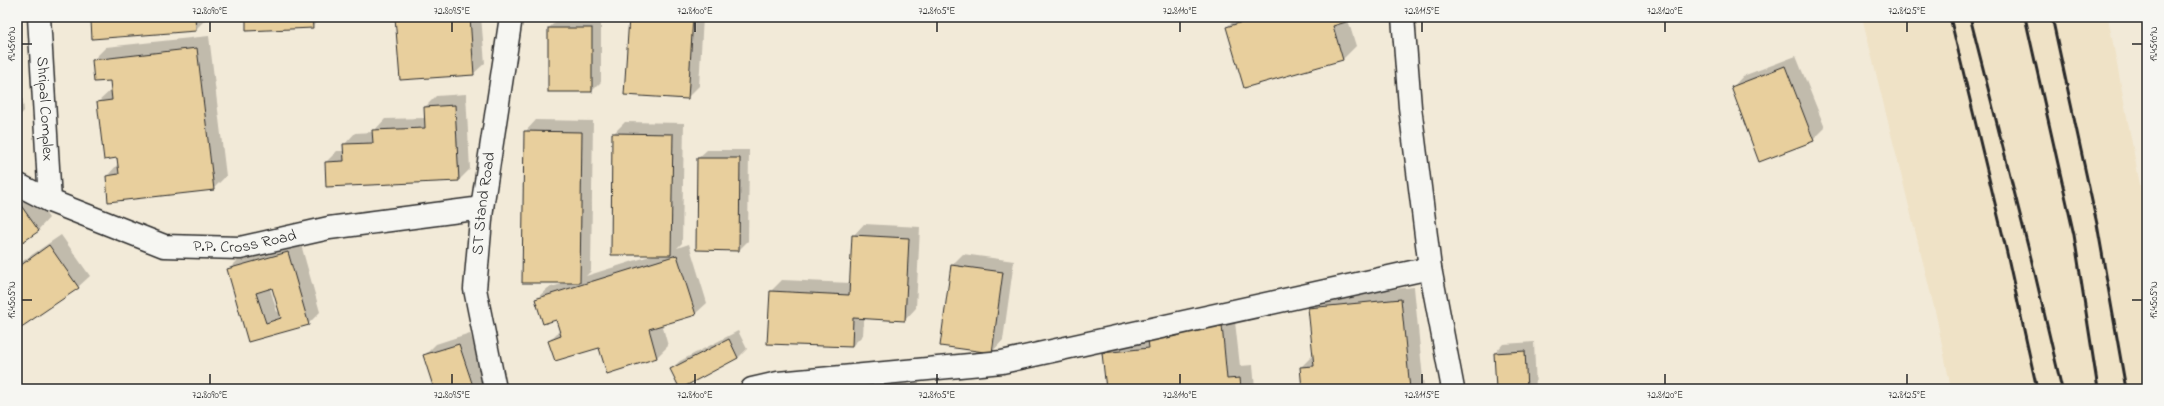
<svg xmlns="http://www.w3.org/2000/svg" width="2164" height="406" viewBox="0 0 2164 406" font-family="'Indie Flower',sans-serif">
<style>
.built{fill:#efe2c6}
.shadow{fill:#0003;fill-rule:evenodd}
.building{fill:#e8cf9d;stroke:#2b2b2b;fill-rule:evenodd}
.lines{fill:none;stroke-linecap:round;stroke-linejoin:round}
.minor-casing{stroke:#2b2b2b;stroke-width:25}
.tertiary-casing{stroke:#2b2b2b;stroke-width:25}
.minor{stroke:#f6f6f2;stroke-width:22}
.tertiary{stroke:#f6f6f2;stroke-width:22}
.rail{stroke:#2b2b2b;stroke-width:3}
.ticks{fill:none;stroke:#2b2b2b;stroke-width:1.5}
.labels{text-anchor:middle;dominant-baseline:central;stroke-width:3;stroke-linejoin:round;paint-order:stroke}
.street-label{font-size:16px;fill:#2b2b2b;stroke:#f6f6f2}
.neatline{fill:none;stroke:#2b2b2b;stroke-width:1.5}
.ticks-label{font-size:10px;text-anchor:middle;fill:#2b2b2b}
</style>
<rect width="100%" height="100%" fill="#f2ead8"/>
<filter id="ink" filterUnits="userSpaceOnUse"><feTurbulence type="fractalNoise" baseFrequency=".025" numOctaves="2"/><feDisplacementMap in="SourceGraphic" scale="8" xChannelSelector="R" yChannelSelector="G"/><feConvolveMatrix kernelMatrix="1 2 1 2 8 2 1 2 1" color-interpolation-filters="sRGB"/></filter>
<g filter="url(#ink)">
<polygon class="built" points="1862,17 2108,17 2147,222 2147,389 1951,389 1936,315"/>
<g class="shadow">
<polygon points="97,17 208,17 195,30 92,22"/>
<polygon points="247,17 322,17 312,27"/>
<polygon points="396,17 481,17 485,63 473,74"/>
<polygon points="630,17 703,17 699,86 687,98"/>
<polygon points="1237,17 1359,17 1348,20 1356,46 1343,59 1245,87 1227,27"/>
<polygon points="558,19 601,19 601,82 592,91 549,91 549,28"/>
<polygon points="209,36 226,176 213,189 107,176 118,164 98,102 112,89 111,80 93,60 106,47"/>
<polygon points="17,50 24,111 17,119"/>
<polygon points="1796,56 1825,128 1813,140 1732,88 1743,76"/>
<polygon points="466,94 470,169 458,181 326,162 337,151 344,151 344,145 355,133 373,132 385,119 425,118 425,107 436,96"/>
<polygon points="536,120 593,121 591,271 586,276 656,254 613,134 625,122 684,123 682,243 677,248 689,244 707,303 695,314 662,324 668,346 657,357 607,372 599,347 549,341 560,330 557,319 536,299 548,288 565,283 525,132"/>
<polygon points="707,150 749,150 748,241 739,250 697,249 698,158"/>
<polygon points="17,173 49,218 38,230 17,244"/>
<polygon points="864,224 920,227 916,308 905,320 864,318 863,335 852,346 770,292 782,280 851,283 853,236"/>
<polygon points="61,235 90,276 78,287 17,329 17,265"/>
<path d="M300,241L320,312L308,324L248,340L228,270L240,258ZM273,287L280,311L277,312L270,288Z"/>
<polygon points="963,254 1014,261 1003,340 992,352 952,265"/>
<polygon points="1414,287 1424,389 1303,389 1301,367 1314,354 1309,309 1322,296"/>
<polygon points="1234,313 1240,366 1253,365 1255,389 1107,389 1103,353 1116,340"/>
<polygon points="738,331 747,349 738,358 680,387 671,369 680,361"/>
<polygon points="470,333 488,389 435,389 424,356 436,344"/>
<polygon points="1534,342 1536,389 1497,389 1495,353 1503,344"/>
</g>
<g class="building">
<polygon points="110,17 195,17 196,31 92,39 91,21 110,20"/>
<polygon points="246,17 312,17 313,28 246,31"/>
<polygon points="395,17 470,17 474,75 400,80"/>
<polygon points="629,17 693,17 688,99 624,95"/>
<polygon points="1259,17 1362,17 1333,26 1343,60 1244,88 1226,27"/>
<rect x="548" y="28" width="44" height="64"/>
<polygon points="197,48 214,190 108,202 106,176 119,174 117,158 104,160 97,102 112,100 110,81 94,82 92,60"/>
<polygon points="1785,66 1814,141 1759,162 1731,87"/>
<polygon points="455,105 459,181 326,187 325,162 344,161 343,144 373,143 372,130 425,128 424,107"/>
<polygon points="524,131 582,132 580,283 522,283"/>
<polygon points="612,133 673,134 671,255 611,255"/>
<polygon points="697,158 740,158 739,251 696,250"/>
<polygon points="17,200 39,231 17,246"/>
<polygon points="852,235 909,238 905,321 853,318 852,347 767,344 770,291 849,295"/>
<polygon points="49,245 79,288 17,330 17,268"/>
<path d="M288,252L309,325L248,342L227,269ZM272,288L281,318L266,323L256,293Z"/>
<polygon points="677,255 696,315 649,329 657,358 607,374 599,348 555,361 548,341 561,336 556,320 543,324 535,299"/>
<polygon points="951,265 1003,272 992,353 940,346"/>
<polygon points="1401,299 1410,389 1302,389 1300,367 1314,366 1308,308"/>
<polygon points="1222,325 1227,379 1240,378 1241,389 1106,389 1102,353 1149,348 1147,333"/>
<polygon points="729,339 738,358 680,389 670,369"/>
<polygon points="459,344 474,389 434,389 423,355"/>
<polygon points="1525,351 1527,389 1496,389 1494,353"/>
</g>
<g class="lines">
<g class="minor-casing">
<g id="minor">
<path id="s1" d="M39,17L50,201"/>
<polyline points="1403,17 1410,107 1430,268 1453,389"/>
<path id="s2" d="M17,184L50,201L164,246L240,248L329,228L482,208"/>
<polyline points="752,389 778,383 1002,362 1430,268"/>
</g>
</g>
<g class="tertiary-casing">
<g id="tertiary">
<path id="s3" d="M495,389L475,289L482,208L511,17"/>
</g>
</g>
<use href="#minor" class="minor"/>
<use href="#tertiary" class="tertiary"/>
<g class="rail">
<polyline points="1950,17 2007,253 2037,389"/>
<polyline points="1970,17 2035,274 2062,389"/>
<polyline points="2025,17 2074,235 2098,389"/>
<polyline points="2052,17 2097,224 2126,389"/>
</g>
</g>
</g>
<path class="ticks" d="M210,22V32M452,22V32M695,22V32M937,22V32M1180,22V32M1422,22V32M1665,22V32M1907,22V32M22,44H32M2132,44H2142M22,300H32M2132,300H2142M210,374V384M452,374V384M695,374V384M937,374V384M1180,374V384M1422,374V384M1665,374V384M1907,374V384"/>
<g class="labels">
<g class="street-label">
<text stroke="none"><textPath href="#s1" startOffset="92">Shripal Complex</textPath></text>
<text stroke="none"><textPath href="#s3" startOffset="188">ST Stand Road</textPath></text>
<text stroke="none"><textPath href="#s2" startOffset="241">P.P. Cross Road</textPath></text>
</g>
</g>
<rect width="2164" height="406" fill="none" stroke="#f6f6f2" stroke-width="44"/>
<rect x="22" y="22" width="2120" height="362" class="neatline"/>
<g class="ticks-label">
<text x="210" y="14">72.8090°E</text>
<text x="452" y="14">72.8095°E</text>
<text x="695" y="14">72.8100°E</text>
<text x="937" y="14">72.8105°E</text>
<text x="1180" y="14">72.8110°E</text>
<text x="1422" y="14">72.8115°E</text>
<text x="1665" y="14">72.8120°E</text>
<text x="1907" y="14">72.8125°E</text>
<text transform="translate(11 44) rotate(-90)" y="4">19.4510°N</text>
<text transform="translate(2153 44) rotate(-90)" y="4">19.4510°N</text>
<text transform="translate(11 300) rotate(-90)" y="4">19.4505°N</text>
<text transform="translate(2153 300) rotate(-90)" y="4">19.4505°N</text>
<text x="210" y="398">72.8090°E</text>
<text x="452" y="398">72.8095°E</text>
<text x="695" y="398">72.8100°E</text>
<text x="937" y="398">72.8105°E</text>
<text x="1180" y="398">72.8110°E</text>
<text x="1422" y="398">72.8115°E</text>
<text x="1665" y="398">72.8120°E</text>
<text x="1907" y="398">72.8125°E</text>
</g>
</svg>
